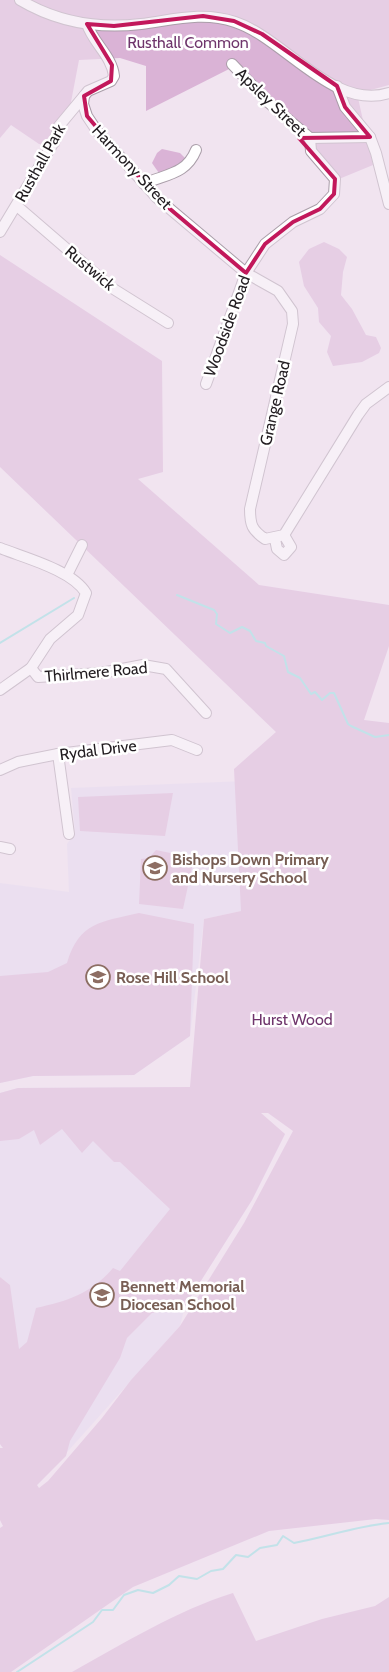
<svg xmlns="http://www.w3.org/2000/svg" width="389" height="1672" viewBox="0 0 389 1672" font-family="Cabin,sans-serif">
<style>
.education{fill:#e4daef}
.green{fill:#dab3d6;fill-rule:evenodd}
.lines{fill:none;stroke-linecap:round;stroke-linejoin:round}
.stream{stroke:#8bdfdf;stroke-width:2}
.minor-casing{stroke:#aa9ea9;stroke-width:12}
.minor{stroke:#fff;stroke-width:10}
.marked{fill:none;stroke:#c2185b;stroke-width:4;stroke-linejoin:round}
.labels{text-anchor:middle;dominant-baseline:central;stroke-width:5;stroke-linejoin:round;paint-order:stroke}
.park-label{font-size:16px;fill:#6f356c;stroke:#fff}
.street-label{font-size:16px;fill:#211c20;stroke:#fff}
.education-label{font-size:16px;font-weight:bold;fill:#785e54;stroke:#fff;text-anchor:start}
</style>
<rect width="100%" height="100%" fill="#f1e4f0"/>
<g class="education">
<polygon points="246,781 241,911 204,919 190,1036 134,1075 33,1076 0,1083 0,883 69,892 67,844 75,833 71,788"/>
<polygon points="221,1087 285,1134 252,1200 185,1306 180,1326 34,1489 0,1444 0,1367 10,1285 0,1277 0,1093 18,1088"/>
</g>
<g class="green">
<polygon points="0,0 389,0 389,85 367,91 356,89 373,165 339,179 235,66 146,111 146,66 120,58 79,60 67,123 59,147 39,144 11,125 0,138"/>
<polygon points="162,149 180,153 188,161 161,176 152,163 157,153"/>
<polygon points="324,242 339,249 347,257 343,272 341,295 352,309 366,335 376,337 381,348 379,353 362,362 333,366 327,352 331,336 319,322 318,308 304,286 299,262 309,249"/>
<path d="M0,255L162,361L163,472L138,479L259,585L389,605V646L364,720L389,723V1520L376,1519L269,1531L133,1587L11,1672H0V1528L3,1526L0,1520V1448H3L0,1444V1277L10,1285L19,1349L27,1342L36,1308C68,1301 92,1293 113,1268L120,1271L170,1209L120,1162H114L93,1141L82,1153L62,1129L40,1145L34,1130L19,1139L0,1141V1093L18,1088L190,1087L204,919L241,911L234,769L276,732L0,467ZM261,1113H268L293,1131L244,1223L180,1326L131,1380L102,1418L48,1481L39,1488L37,1485L66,1456L70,1441L120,1358L127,1338L152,1313L185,1306L252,1200L285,1134Z"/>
<polygon points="173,793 165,836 80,831 78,797"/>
<polygon points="156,850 194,858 183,909 139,904 141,859 149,858"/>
<path d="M139,913L194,924L190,1036L134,1075L33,1076L0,1083V976L48,972L67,963C79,922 101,922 139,913Z"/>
<path d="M233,1593L256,1641L322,1619L375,1606L389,1597V1672H72C124,1643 176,1611 233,1593Z"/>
</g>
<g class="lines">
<g class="stream">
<polyline points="177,595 214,610 217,614 216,624 230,633 242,627 250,631 256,641 265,643 266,646 284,656 288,672 300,678 311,694 315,692 322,700 330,693 334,693 348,724 351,726 375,737 389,735"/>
<polyline points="0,643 74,598"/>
<path d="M17,1672L93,1622L102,1610H113L124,1595L138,1590L153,1593L169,1585L179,1576L197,1579L211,1571L223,1569L236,1555L248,1557L260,1548L277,1545L283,1536L294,1543C326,1537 357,1526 389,1523"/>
</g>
<g class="minor-casing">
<g id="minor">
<path d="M20,0C57,22 99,29 141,24C173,20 203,11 235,22C284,38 333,111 389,93"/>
<path d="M87,24C93,43 112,56 114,76L111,81L88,91L84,96L83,104L87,116L97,131L157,198L246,273L278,291L292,311L293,324L250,509C250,525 252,530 265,539L284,535L358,415L366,404L389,387"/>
<polyline points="232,64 269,103 310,138 370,137"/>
<polyline points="337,86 345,107 370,137 376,153 389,204"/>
<path d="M144,184C165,174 186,175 196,150"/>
<polyline points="17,206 112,288 168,323"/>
<polyline points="0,232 54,142 59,126 84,96"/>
<polyline points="206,384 246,273 265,244 293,222 320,209 334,194 335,179 311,151 310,138"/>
<polyline points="275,539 277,549 284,555 291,547 284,535"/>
<path d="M0,548C25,558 72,570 86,593L78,615L50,639L31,668L0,690"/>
<polyline points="67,575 82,545"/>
<polyline points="31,668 38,677 101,673 143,665 166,669 206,713"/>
<polyline points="58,754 69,834"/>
<polyline points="0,770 18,762 58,754 172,740 197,750"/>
<polyline points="0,847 10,849"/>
</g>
</g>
<use href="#minor" class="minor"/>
</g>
<path d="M0 0H389V1672H0ZM203,16L234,21L262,34L337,86L345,107L370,137L299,138L335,179L334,194L320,209L293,222L265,244L246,273L157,198L87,116L84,96L111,81L112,65L87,24L114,26Z" fill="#f1e4f0" fill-opacity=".55" fill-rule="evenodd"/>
<path class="marked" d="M203,16L234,21L262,34L337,86L345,107L370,137L299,138L335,179L334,194L320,209L293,222L265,244L246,273L157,198L87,116L84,96L111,81L112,65L87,24L114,26Z"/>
<defs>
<g id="school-ring" transform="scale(1.25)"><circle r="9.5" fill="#fff" stroke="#8d6e63" stroke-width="1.5"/><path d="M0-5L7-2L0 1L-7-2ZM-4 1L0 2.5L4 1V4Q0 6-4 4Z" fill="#8d6e63"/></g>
</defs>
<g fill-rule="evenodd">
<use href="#school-ring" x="155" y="868"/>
<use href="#school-ring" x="98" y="977"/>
<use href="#school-ring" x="102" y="1295"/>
</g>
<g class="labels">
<g class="park-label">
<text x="188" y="42">Rusthall Common</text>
<text x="292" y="1019">Hurst Wood</text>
</g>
<g class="street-label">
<text transform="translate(271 102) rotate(44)">Apsley Street</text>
<text transform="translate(40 163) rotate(-61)">Rusthall Park</text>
<text transform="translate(132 167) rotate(47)">Harmony Street</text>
<text transform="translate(90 268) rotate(40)">Rustwick</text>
<text transform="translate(227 326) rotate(-70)">Woodside Road</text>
<text transform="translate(275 403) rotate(-77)">Grange Road</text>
<text transform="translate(96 672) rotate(-5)">Thirlmere Road</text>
<text transform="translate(98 750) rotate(-7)">Rydal Drive</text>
</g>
<g class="education-label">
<text x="172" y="859">Bishops Down Primary<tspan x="172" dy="18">and Nursery School</tspan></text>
<text x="116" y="977">Rose Hill School</text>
<text x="120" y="1286">Bennett Memorial<tspan x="120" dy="18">Diocesan School</tspan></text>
</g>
</g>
</svg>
